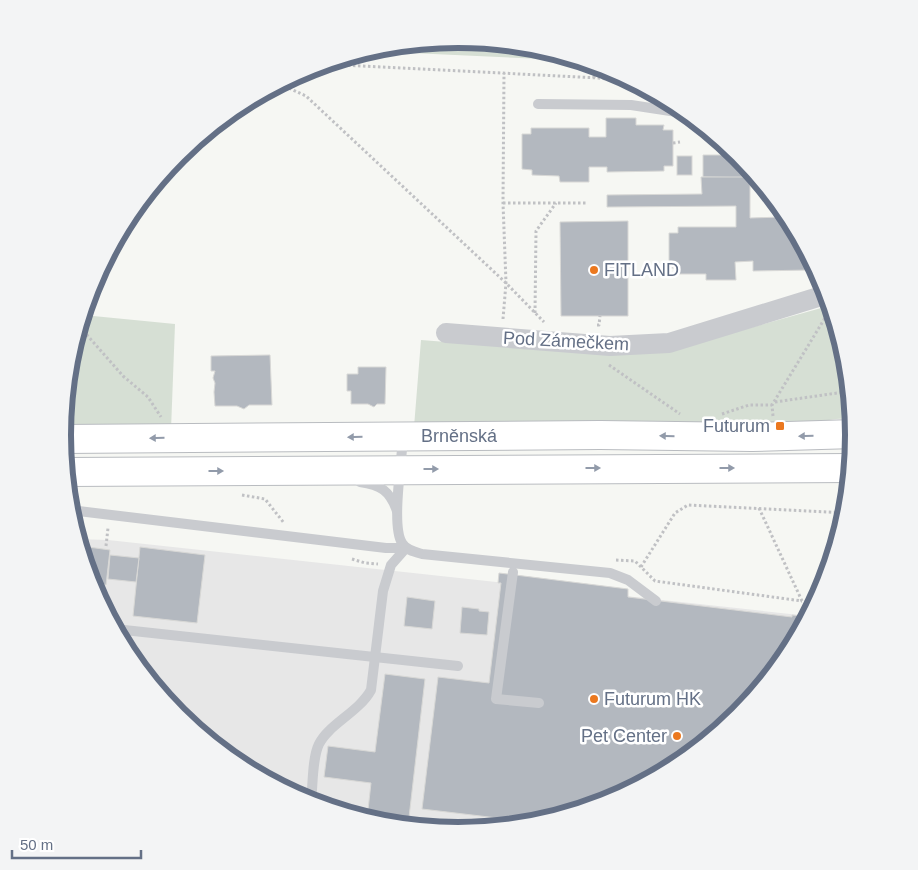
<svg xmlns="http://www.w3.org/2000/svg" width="918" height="870" viewBox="0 0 918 870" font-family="Helvetica,sans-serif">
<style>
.built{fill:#e7e7e7}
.green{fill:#d6dfd4}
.building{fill:#b3b8bf;stroke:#d8d8d6}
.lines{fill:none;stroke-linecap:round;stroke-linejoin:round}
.primary-casing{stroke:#b9bcc0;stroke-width:30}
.path{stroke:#c0c1c4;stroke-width:3;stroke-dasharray:2.5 2.5;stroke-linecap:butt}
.service{stroke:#c9cbcf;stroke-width:10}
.minor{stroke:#c9cbcf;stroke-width:20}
.primary{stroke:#fff;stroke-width:28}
.oneway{fill:#929baa}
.poi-dot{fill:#eb781f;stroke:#fff;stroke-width:2}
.labels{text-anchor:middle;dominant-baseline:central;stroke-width:5;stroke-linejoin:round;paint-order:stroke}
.poi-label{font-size:18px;fill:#647086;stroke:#fff;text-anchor:start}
.street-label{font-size:18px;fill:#647086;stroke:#fff}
.rim{fill:none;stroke:#647086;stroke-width:6}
</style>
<rect width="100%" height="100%" fill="#f6f7f3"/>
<polygon class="built" points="78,539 108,540 809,616 788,655 739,715 679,765 610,801 536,824 459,831 381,824 307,801 239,764 179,715 129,655 93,586"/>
<g class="green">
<polygon points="459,39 537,46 586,61 367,51 382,46"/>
<polygon points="832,305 848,358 854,418 836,419 795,425 414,427 421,340 601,354 682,347"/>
<polygon points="83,315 175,324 171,430 63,431 70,357"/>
</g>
<g class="building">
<polygon points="606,118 636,118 636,125 664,125 663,130 673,130 673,166 664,166 664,171 607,172 607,167 589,167 589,182 560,182 559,176 532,175 532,170 522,169 522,134 531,134 531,128 589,128 589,137 606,137"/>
<polygon points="703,155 739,155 758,178 703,177"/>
<rect x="677" y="156" width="15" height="19"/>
<polygon points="701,177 750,177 750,218 782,217 782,223 793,223 815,264 811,264 811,270 753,271 753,261 735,262 736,280 706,280 706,274 678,274 678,268 669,268 669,233 678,233 678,227 736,227 736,206 607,207 607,195 702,194"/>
<polygon points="628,221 628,316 561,316 560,222"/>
<polygon points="270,355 272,405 249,405 244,409 237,406 215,406 214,392 215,383 213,378 215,371 211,371 211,356"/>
<polygon points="358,367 386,367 385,404 377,404 374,407 368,404 351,404 351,391 347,391 347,374 358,374"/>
<polygon points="81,546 110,550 106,585 92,583"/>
<polygon points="140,547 205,555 197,623 133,616"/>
<polygon points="110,555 139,558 136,582 108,579"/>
<polygon points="499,573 628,589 628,597 792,617 792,615 809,617 788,655 739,715 679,765 610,801 539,823 422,809 438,677 489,683 501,583 498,583"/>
<polygon points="407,597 435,601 432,629 404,626"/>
<polygon points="462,607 479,609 479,611 489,612 487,635 460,633"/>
<polygon points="385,674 425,679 408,826 381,824 367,819 371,783 324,777 328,746 375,752"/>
</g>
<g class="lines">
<g class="primary-casing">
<g id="primary">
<polyline points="63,439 600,435 752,437 855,434"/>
<polyline points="66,472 852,468"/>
</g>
</g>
<g class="path">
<polyline points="323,64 599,78 638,83"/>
<polyline points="594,78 594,64"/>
<polyline points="280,84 306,96 506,283 544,322"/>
<polyline points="673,143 680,142"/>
<polyline points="503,203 586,203"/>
<polyline points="535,313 536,231 556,203"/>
<polyline points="503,319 506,283 503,203 504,73"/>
<polyline points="597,325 599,325 600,316"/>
<polyline points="80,327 123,376 148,397 161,417"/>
<polyline points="609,365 680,414"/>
<polyline points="775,402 851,391"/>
<polyline points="722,414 749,405 772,405"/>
<polyline points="773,416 772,405 828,313"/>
<polyline points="242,495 265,499 284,523"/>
<polyline points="759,508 802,601 816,603"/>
<polyline points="106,546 108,528"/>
<polyline points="352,559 365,563 378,564"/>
<polyline points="616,560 635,561 655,581 802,601"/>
<polyline points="641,567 675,513 688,505 848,513"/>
</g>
<g class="service">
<polyline points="538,104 631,105 690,114"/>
<path d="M403,437C402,460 391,526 402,543C406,550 415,552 422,554L610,573L628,580L656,601"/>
<path d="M360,482C381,485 390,491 397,511"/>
<polyline points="70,510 386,548 406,548"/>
<polyline points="513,572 496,699 539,703"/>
<polyline points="115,629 458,666"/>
<path d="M311,802C313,786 312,758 319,744C329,724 359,712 371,690L383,591L391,565L406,548"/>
</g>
<polyline class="minor" points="446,333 610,346 669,343 828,294"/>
<use href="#primary" class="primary"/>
</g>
<defs><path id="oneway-solid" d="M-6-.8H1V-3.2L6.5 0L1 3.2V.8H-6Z" transform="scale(1.25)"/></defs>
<g class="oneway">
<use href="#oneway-solid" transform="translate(667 436) rotate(-179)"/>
<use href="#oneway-solid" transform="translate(806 436) rotate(179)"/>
<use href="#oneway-solid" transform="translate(355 437) rotate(179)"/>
<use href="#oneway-solid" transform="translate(157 438) rotate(179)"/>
<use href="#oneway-solid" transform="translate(593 468)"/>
<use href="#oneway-solid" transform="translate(727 468)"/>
<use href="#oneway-solid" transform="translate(431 469)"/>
<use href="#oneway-solid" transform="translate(216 471)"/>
</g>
<g class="poi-dot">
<circle cx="594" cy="270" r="5"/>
<rect x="775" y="421" width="10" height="10" rx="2.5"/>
<circle cx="594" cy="699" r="5"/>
<circle cx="677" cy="736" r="5"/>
</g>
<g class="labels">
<g class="poi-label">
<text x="604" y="270">FITLAND</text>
<text x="770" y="426" text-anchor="end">Futurum</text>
<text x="604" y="699">Futurum HK</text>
<text x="667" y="736" text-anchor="end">Pet Center</text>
</g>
<g class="street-label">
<text transform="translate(566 341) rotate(3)">Pod Zámečkem</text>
<text x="459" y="436">Brněnská</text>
</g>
</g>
<path d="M0 0H918V870H0ZM71 435a387 387 0 1 1 774 0a387 387 0 1 1-774 0Z" fill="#f3f4f5" fill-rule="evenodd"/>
<path class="rim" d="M71 435a387 387 0 1 1 774 0a387 387 0 1 1-774 0Z"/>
<path d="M12 850v8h129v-8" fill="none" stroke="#647086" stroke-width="2.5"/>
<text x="20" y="850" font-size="15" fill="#647086" stroke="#ffffff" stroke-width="4" paint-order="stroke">50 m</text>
</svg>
